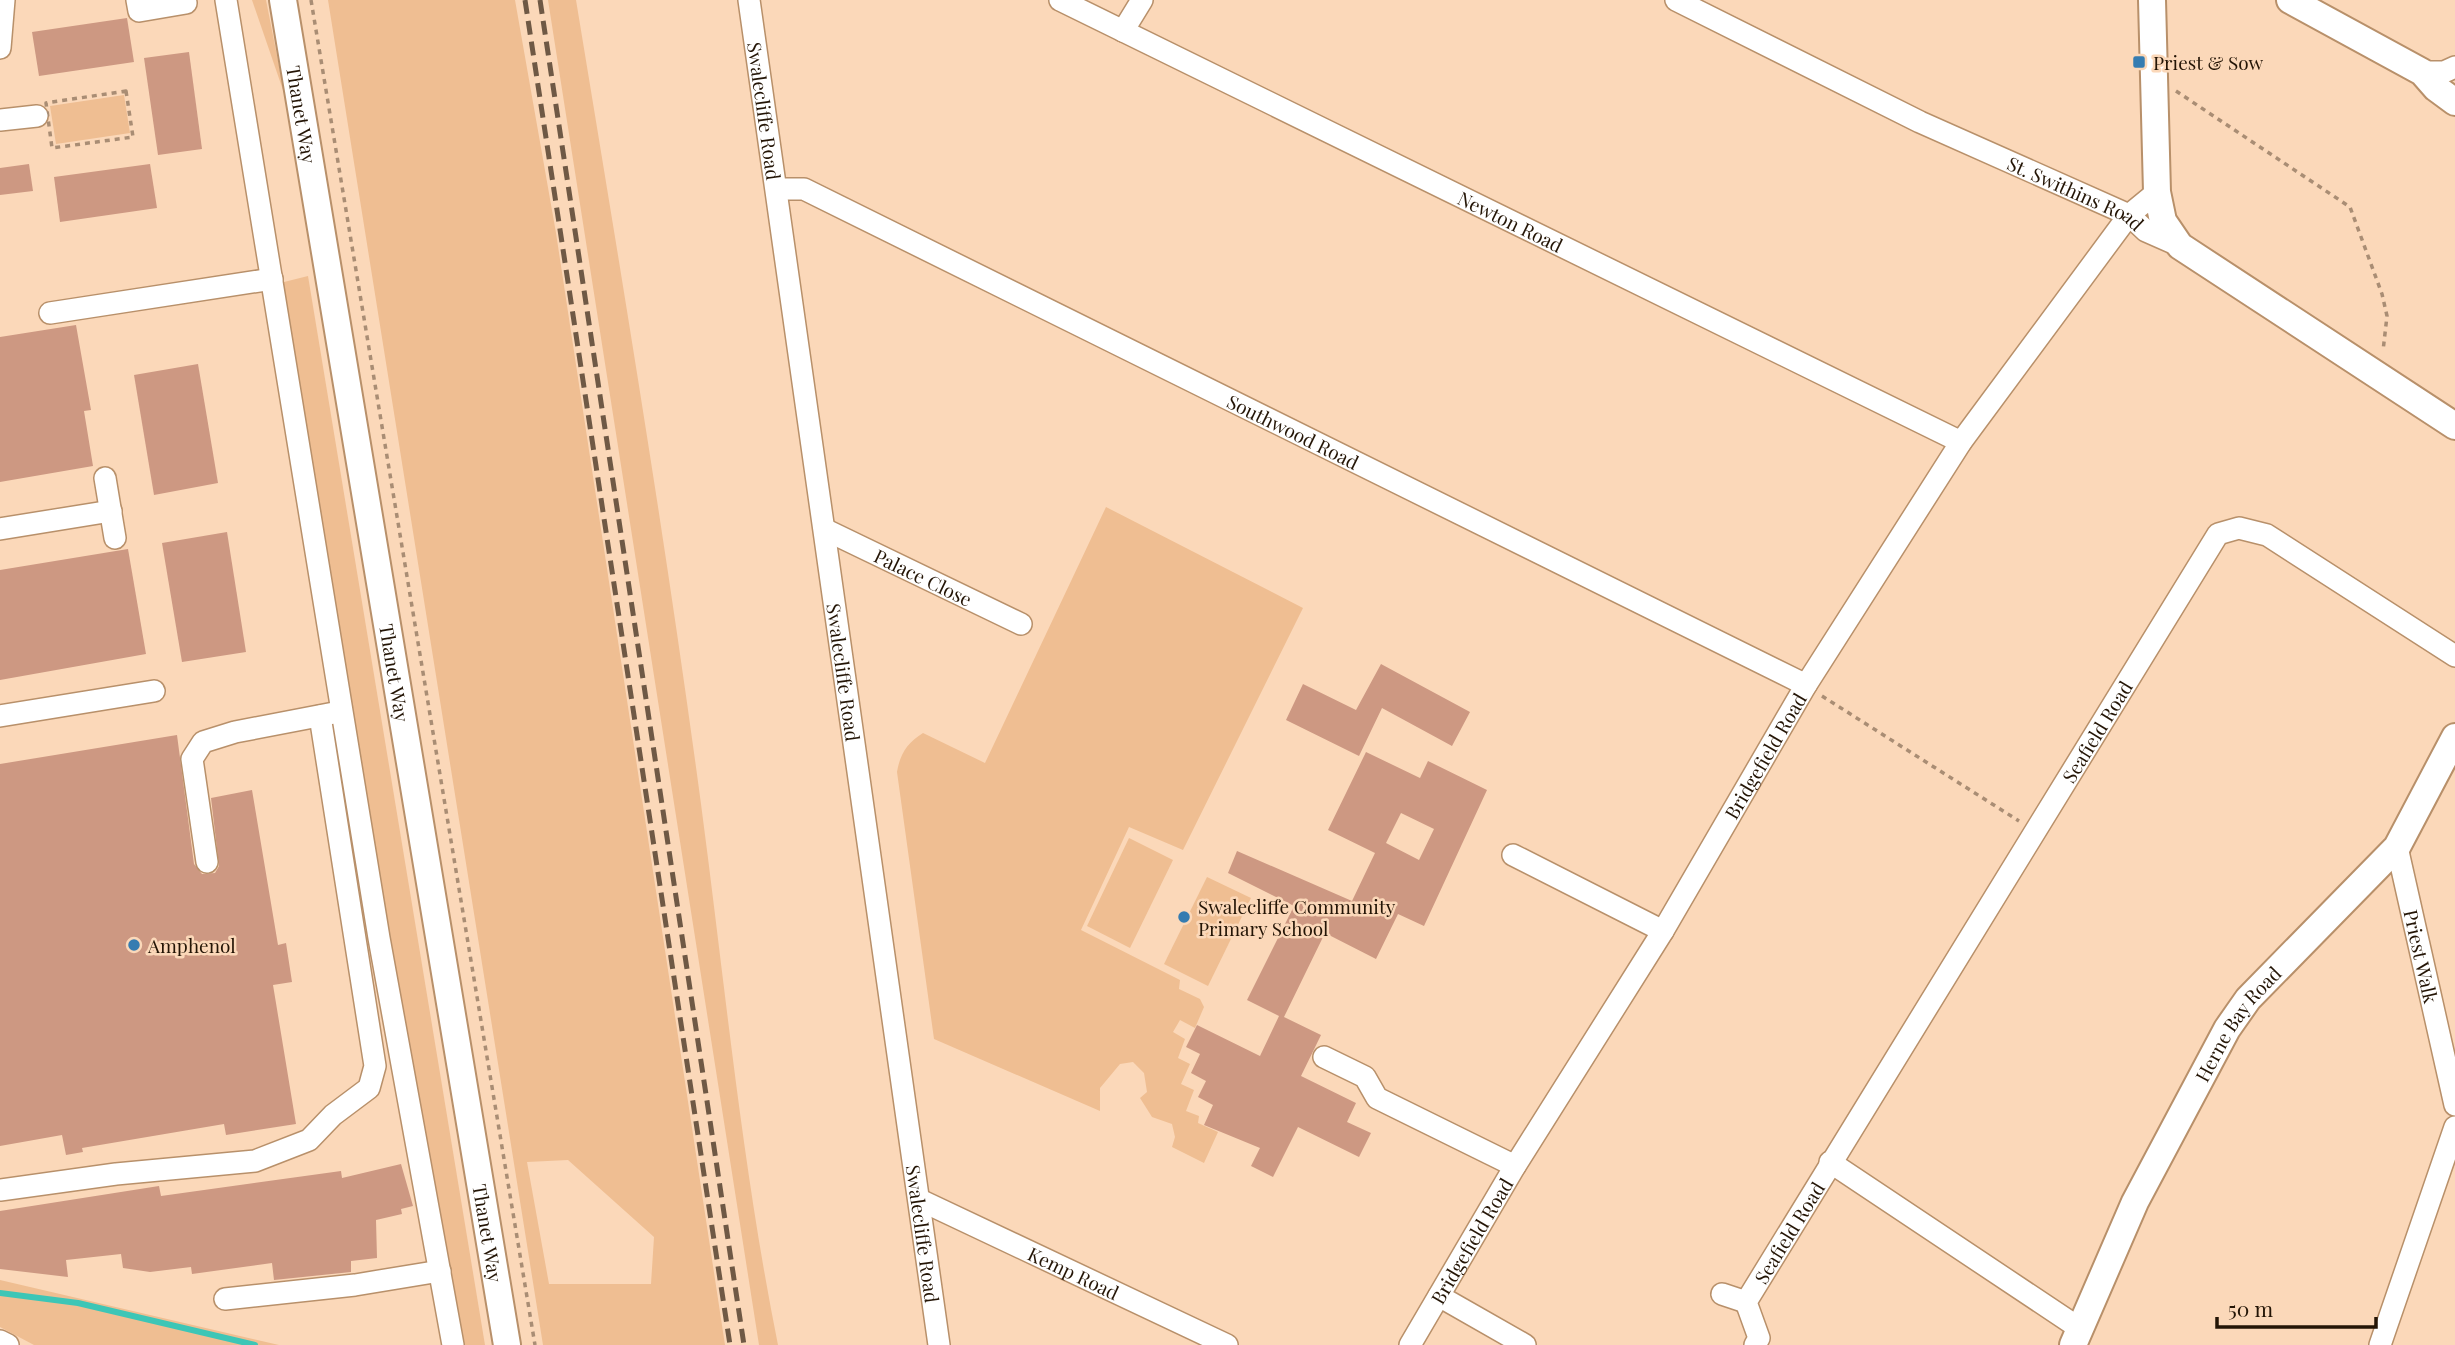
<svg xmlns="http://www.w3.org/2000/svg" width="2455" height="1345" viewBox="0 0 2455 1345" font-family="'Playfair Display',serif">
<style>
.green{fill:#efbe92;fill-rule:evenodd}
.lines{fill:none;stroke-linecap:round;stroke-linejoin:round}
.stream{stroke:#3dc6b6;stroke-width:6}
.building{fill:#cd9882;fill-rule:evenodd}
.minor-casing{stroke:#b8906a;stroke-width:24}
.major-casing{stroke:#b8906a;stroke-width:30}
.path{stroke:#a98d74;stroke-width:3.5;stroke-dasharray:5 5;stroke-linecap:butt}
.minor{stroke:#fff;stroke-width:21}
.major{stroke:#fff;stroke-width:26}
.rail{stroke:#6f5945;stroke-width:5;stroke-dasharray:14 7;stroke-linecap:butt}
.poi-dot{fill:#357cb1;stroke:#fbd8b9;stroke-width:2.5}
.labels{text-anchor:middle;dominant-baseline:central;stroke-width:5;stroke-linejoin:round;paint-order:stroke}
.poi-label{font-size:19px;fill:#241506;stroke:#fbd8b9;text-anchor:start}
.street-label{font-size:19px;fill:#241506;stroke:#fbd8b9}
</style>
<rect width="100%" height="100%" fill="#fbd8b9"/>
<g class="green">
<polygon points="252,0 266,0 285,96"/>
<path d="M328,0H515L556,233L725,1345H543ZM568,1160L654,1237L651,1284H549L527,1162Z"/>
<path d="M548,0H576C620,267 665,535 701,804C725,985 742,1166 778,1345H759Z"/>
<polygon points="124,95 130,133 56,144 50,106"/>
<polygon points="308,276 485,1345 456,1345 276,284"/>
<path d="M1106,507L1303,608L1183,850L1129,827L1081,930L1180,980L1179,989L1200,999L1204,1007L1195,1028L1180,1020L1173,1032L1185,1039L1178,1058L1190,1064L1181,1084L1194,1090L1186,1111L1199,1116L1198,1123L1218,1132L1204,1163L1172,1147L1175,1137L1172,1124L1152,1117L1140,1098L1147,1092L1144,1073L1133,1062L1120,1064L1100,1088V1111L934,1039L897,772C900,754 907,743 923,733L985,763Z"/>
<polygon points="1129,838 1173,860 1130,948 1087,926"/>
<polygon points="1207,877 1251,898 1208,986 1164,964"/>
<polygon points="0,1280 279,1345 34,1345 0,1327"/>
</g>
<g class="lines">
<polyline class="stream" points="0,1293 78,1303 255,1345"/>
</g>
<g class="building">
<polygon points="127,18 134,62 39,76 32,32"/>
<polygon points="189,52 202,149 158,155 144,58"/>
<polygon points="29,164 33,191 0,195 0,168"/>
<polygon points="150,164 157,208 60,222 54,177"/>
<polygon points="76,325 91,410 84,411 93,466 0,482 0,337"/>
<polygon points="198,364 218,483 154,495 134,375"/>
<polygon points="227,532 246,652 182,662 162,543"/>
<polygon points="128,549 146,654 0,680 0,570"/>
<polygon points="1381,664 1470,712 1452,746 1382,708 1359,756 1286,720 1303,684 1356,710"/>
<polygon points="177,735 194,864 202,874 215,873 219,866 211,798 252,790 278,945 286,943 292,982 273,985 296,1124 226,1135 224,1124 82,1148 83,1152 66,1155 62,1135 0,1146 0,764"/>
<path d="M1366,752L1420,778L1428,761L1487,790L1424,926L1398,914L1376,959L1325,933L1284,1017L1321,1035L1301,1076L1356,1103L1347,1122L1371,1133L1359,1157L1298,1127L1273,1177L1251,1166L1260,1148L1204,1125L1213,1105L1198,1097L1206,1081L1191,1073L1200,1054L1186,1047L1197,1025L1260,1056L1279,1016L1247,1000L1294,906L1228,873L1237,851L1352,901L1375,853L1328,830ZM1401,813L1434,829L1419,860L1386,843Z"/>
<polygon points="401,1164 413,1206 401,1209 402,1214 376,1220 377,1258 351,1261 351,1272 274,1280 272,1263 192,1274 191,1267 150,1272 123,1268 121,1254 66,1260 68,1277 0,1269 0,1211 159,1186 161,1196 341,1171 342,1178"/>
</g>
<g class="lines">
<g class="minor-casing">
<g id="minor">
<polyline points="137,0 139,11 186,3"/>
<polyline points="226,0 379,938 453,1345"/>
<path id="s1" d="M749,0L939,1345"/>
<path id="s2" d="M1060,0L1961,442"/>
<path id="s3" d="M1676,0L1920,122L2129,215L2146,231L2180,246"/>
<polyline points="1123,31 1142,0"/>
<polyline points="0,48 4,0"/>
<polyline points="2422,72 2444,72 2455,67"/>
<polyline points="0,120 37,116"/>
<path id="s4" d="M778,189H804L1806,685"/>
<polyline points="50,313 272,279"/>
<polyline points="105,478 115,538"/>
<polyline points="0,529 111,511"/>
<path id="s5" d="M826,530L1021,624"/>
<polyline points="0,716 154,691"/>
<path id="s6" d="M2397,847L2455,1105"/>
<polyline points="1513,855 1663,931"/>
<polyline points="207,862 192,759 203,742 235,732 334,713"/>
<polyline points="1324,1057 1365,1077 1377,1098 1515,1166"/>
<polyline points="1830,1162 2079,1328"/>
<polyline points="0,1190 116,1174 255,1161 309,1140 333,1115 369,1088 375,1066 320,716"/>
<path id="s7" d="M920,1200L1227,1345"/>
<polyline points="1722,1294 1746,1302"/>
<polyline points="1439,1296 1525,1345"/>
<polyline points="225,1299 355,1285 440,1271"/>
<polyline points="0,1341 8,1345"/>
<path id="s8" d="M1410,1345L1515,1166L1663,931L1806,685L1961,442L2129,215L2157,192"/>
<path id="s9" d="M1755,1345L1759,1338L1746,1302L2218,534L2239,528L2267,535L2455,656"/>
<polyline points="2380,1345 2455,1127"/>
</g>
</g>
<g class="major-casing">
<g id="major">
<path id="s10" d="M283,0L507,1345"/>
<polyline points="2152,0 2157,192 2163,221 2180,246 2455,426"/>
<polyline points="2290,0 2422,72 2436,88 2455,102"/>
<path id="s11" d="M2073,1345L2135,1202L2227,1029L2248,999L2397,847L2455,737"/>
</g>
</g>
<g class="path">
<polyline points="311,0 535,1345"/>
<polygon points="126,91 133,137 52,148 46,103"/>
<polyline points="2176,91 2350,207 2382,294 2387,316 2383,351"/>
<polyline points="1822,696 2019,821"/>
</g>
<use href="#minor" class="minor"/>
<use href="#major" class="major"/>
<g class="rail">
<polyline points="525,0 730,1345"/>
<polyline points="540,0 744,1345"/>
</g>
</g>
<g class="poi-dot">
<rect x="2132" y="55" width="14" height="14" rx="3.5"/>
<circle cx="1184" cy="917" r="7"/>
<circle cx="134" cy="945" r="7"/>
</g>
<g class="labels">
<g class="poi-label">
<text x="2153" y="62">Priest &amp; Sow</text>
<text x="1198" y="906">Swalecliffe Community<tspan x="1198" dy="22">Primary School</tspan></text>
<text x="148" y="945">Amphenol</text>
</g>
<g class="street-label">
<text stroke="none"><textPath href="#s1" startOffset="112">Swalecliffe Road</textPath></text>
<text stroke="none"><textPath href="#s10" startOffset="116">Thanet Way</textPath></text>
<text stroke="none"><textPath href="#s3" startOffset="444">St. Swithins Road</textPath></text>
<text stroke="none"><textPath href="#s2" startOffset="502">Newton Road</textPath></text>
<text stroke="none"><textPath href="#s4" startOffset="572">Southwood Road</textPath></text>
<text stroke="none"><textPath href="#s5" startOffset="108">Palace Close</textPath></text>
<text stroke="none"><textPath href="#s1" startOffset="679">Swalecliffe Road</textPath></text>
<text stroke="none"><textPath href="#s10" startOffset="682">Thanet Way</textPath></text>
<text stroke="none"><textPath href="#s9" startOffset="716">Seafield Road</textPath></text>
<text stroke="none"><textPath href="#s8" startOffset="688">Bridgefield Road</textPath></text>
<text stroke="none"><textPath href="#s6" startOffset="112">Priest Walk</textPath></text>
<text stroke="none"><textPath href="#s11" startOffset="362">Herne Bay Road</textPath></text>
<text stroke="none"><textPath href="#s10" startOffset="1250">Thanet Way</textPath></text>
<text stroke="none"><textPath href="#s9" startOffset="128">Seafield Road</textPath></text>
<text stroke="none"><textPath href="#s1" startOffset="1246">Swalecliffe Road</textPath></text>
<text stroke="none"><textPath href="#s8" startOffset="121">Bridgefield Road</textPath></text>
<text stroke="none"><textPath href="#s7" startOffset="170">Kemp Road</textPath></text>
</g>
</g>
<path d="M2217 1317v10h159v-10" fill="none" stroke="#241506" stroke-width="3.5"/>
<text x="2228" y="1317" font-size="21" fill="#241506" stroke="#fbd8b9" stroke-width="5" paint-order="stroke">50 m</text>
</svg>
